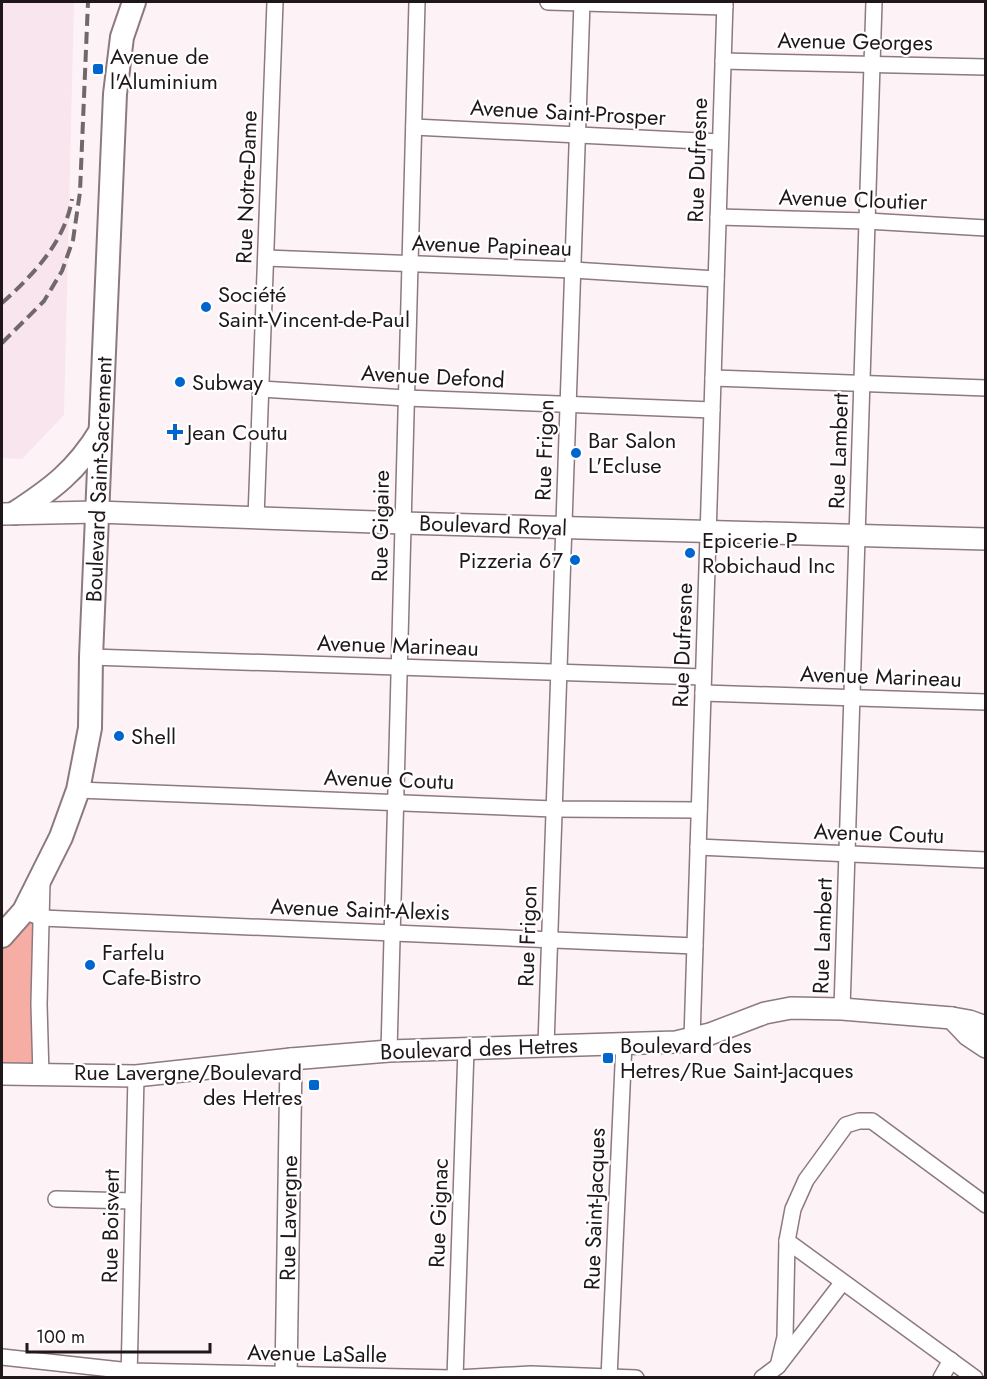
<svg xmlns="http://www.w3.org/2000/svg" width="987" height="1379" viewBox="0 0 987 1379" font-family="Jost,sans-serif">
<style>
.built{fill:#f8e5ed}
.green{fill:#f6aea4}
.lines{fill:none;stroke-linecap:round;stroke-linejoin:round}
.street-casing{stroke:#8d7981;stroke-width:18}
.secondary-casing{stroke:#8d7981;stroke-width:24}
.primary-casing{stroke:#8d7981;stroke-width:26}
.street{stroke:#fff;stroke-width:15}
.secondary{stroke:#fff;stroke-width:21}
.primary{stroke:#fff;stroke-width:22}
.rail{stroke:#71686b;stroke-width:4;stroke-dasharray:12 6;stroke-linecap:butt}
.poi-dot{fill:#0065cd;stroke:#fff;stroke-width:2}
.labels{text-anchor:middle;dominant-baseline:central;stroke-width:4.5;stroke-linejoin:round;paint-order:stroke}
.street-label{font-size:22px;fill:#1f171a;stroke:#fff}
.poi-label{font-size:22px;fill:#1f171a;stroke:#fff;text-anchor:start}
</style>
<rect width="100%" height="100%" fill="#fdf3f7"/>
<polygon class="built" points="2,2 74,2 64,415 22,459 2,458"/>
<polygon class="green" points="24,911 42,918 41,1076 2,1074 2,936"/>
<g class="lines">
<g class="street-casing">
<g id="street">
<polyline points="548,2 725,7"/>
<polyline points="723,61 986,67"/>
<polyline points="414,127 720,142"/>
<polyline points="718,217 867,221 986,228"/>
<polyline points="266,258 573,270 716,279"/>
<polyline points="713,378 986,388"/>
<polyline points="261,389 406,398 712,410"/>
<polyline points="256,518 275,2"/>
<polyline points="91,657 703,677"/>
<polyline points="703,693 986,702"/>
<polyline points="78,790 554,809 699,810"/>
<polyline points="698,847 986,860"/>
<polyline points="24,911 42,918 695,946"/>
<polyline points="842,1009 874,2"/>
<polyline points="692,1039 725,2"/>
<polyline points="546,1045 582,2"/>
<polyline points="389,1051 417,2"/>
<polyline points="41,1076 39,1004 42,881"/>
<polyline points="56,1199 133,1201"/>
<polyline points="787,1241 975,1378"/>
<polyline points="2,1357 130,1371 452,1378"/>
<polyline points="778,1366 785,1337 787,1241 793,1209 806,1180 846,1125 859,1121 872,1121 986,1205"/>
<polyline points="129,1378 136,1076"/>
<polyline points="455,1378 466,1049"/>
<polyline points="457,1378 531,1374 636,1378"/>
<polyline points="609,1378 624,1043"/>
<polyline points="762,1378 778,1366 842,1283"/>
<polyline points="941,1378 951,1360"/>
</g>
</g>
<g class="secondary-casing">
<g id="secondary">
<polyline points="2,514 97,512 403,523 986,539"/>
<polyline points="952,1018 968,1035 986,1047"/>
<polyline points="2,1074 136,1076 291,1059 389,1051 676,1042 710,1034 765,1013 791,1008 842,1009 952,1018 969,1021 986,1027"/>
<polyline points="286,1378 291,1059"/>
</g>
</g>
<g class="primary-casing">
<g id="primary">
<path d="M15,513C52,489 77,470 100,432"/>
<path id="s1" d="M2,936L24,911L61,837L78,790L90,728L91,657L115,94L122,37L134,2"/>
</g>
</g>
<use href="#street" class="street"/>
<use href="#secondary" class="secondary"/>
<use href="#primary" class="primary"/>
<g class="rail">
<path d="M2,303C33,275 65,242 72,199"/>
<polyline points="2,343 44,301 62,271 73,240 80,192 88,2"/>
</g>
</g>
<g class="poi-dot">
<rect x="92" y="63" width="12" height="12" rx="3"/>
<circle cx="206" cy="307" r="6"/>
<circle cx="180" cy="382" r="6"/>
<path d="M172 423h6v6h6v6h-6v6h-6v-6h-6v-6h6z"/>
<circle cx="576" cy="453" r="6"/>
<circle cx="690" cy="553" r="6"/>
<circle cx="575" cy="560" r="6"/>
<circle cx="119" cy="736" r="6"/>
<circle cx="90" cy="965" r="6"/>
<rect x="602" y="1052" width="12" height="12" rx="3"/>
<rect x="308" y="1079" width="12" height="12" rx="3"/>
</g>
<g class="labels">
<g class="street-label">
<text transform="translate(855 41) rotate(1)">Avenue Georges</text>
<text transform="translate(568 112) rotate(3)">Avenue Saint-Prosper</text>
<text transform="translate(697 160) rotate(-88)">Rue Dufresne</text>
<text transform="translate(246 187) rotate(-88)">Rue Notre-Dame</text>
<text transform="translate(853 199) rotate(2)">Avenue Cloutier</text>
<text transform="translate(492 245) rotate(2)">Avenue Papineau</text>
<text transform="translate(433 376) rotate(3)">Avenue Defond</text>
<text transform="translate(544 450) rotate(-88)">Rue Frigon</text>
<text transform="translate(838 451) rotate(-88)">Rue Lambert</text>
<text stroke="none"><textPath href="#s1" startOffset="478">Boulevard Saint-Sacrement</textPath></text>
<text transform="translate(493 525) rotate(2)">Boulevard Royal</text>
<text transform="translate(380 526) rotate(-89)">Rue Gigaire</text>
<text transform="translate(398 645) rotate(2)">Avenue Marineau</text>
<text transform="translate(682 645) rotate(-88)">Rue Dufresne</text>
<text transform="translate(881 676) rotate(2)">Avenue Marineau</text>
<text transform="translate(389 779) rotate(2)">Avenue Coutu</text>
<text transform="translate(879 833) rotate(2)">Avenue Coutu</text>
<text transform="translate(360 909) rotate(2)">Avenue Saint-Alexis</text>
<text transform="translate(527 936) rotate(-88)">Rue Frigon</text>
<text transform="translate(822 936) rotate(-88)">Rue Lambert</text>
<text transform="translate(479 1048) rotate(-2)">Boulevard des Hetres</text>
<text transform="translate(594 1209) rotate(-88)">Rue Saint-Jacques</text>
<text transform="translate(438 1213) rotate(-88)">Rue Gignac</text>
<text transform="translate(288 1218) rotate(-89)">Rue Lavergne</text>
<text transform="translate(110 1226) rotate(-89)">Rue Boisvert</text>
<text transform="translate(317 1353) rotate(1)">Avenue LaSalle</text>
</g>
<g class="poi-label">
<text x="110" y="56">Avenue de<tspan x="110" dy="25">l'Aluminium</tspan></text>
<text x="218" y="294">Société<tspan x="218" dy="25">Saint-Vincent-de-Paul</tspan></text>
<text x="192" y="382">Subway</text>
<text x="187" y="432">Jean Coutu</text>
<text x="588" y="440">Bar Salon<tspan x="588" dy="25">L'Ecluse</tspan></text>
<text x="702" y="540">Epicerie P<tspan x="702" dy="25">Robichaud Inc</tspan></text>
<text x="563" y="560" text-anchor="end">Pizzeria 67</text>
<text x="131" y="736">Shell</text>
<text x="102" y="952">Farfelu<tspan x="102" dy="25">Cafe-Bistro</tspan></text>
<text x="620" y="1045">Boulevard des<tspan x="620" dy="25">Hetres/Rue Saint-Jacques</tspan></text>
<text x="302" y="1072" text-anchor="end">Rue Lavergne/Boulevard<tspan x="302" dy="25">des Hetres</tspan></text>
</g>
</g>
<rect width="987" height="1379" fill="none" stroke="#1f171a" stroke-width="6"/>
<path d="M27 1343v9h183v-9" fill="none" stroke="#1f171a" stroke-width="3"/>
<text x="36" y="1343" font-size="18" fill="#1f171a" stroke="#ffffff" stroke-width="4.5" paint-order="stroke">100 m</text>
</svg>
